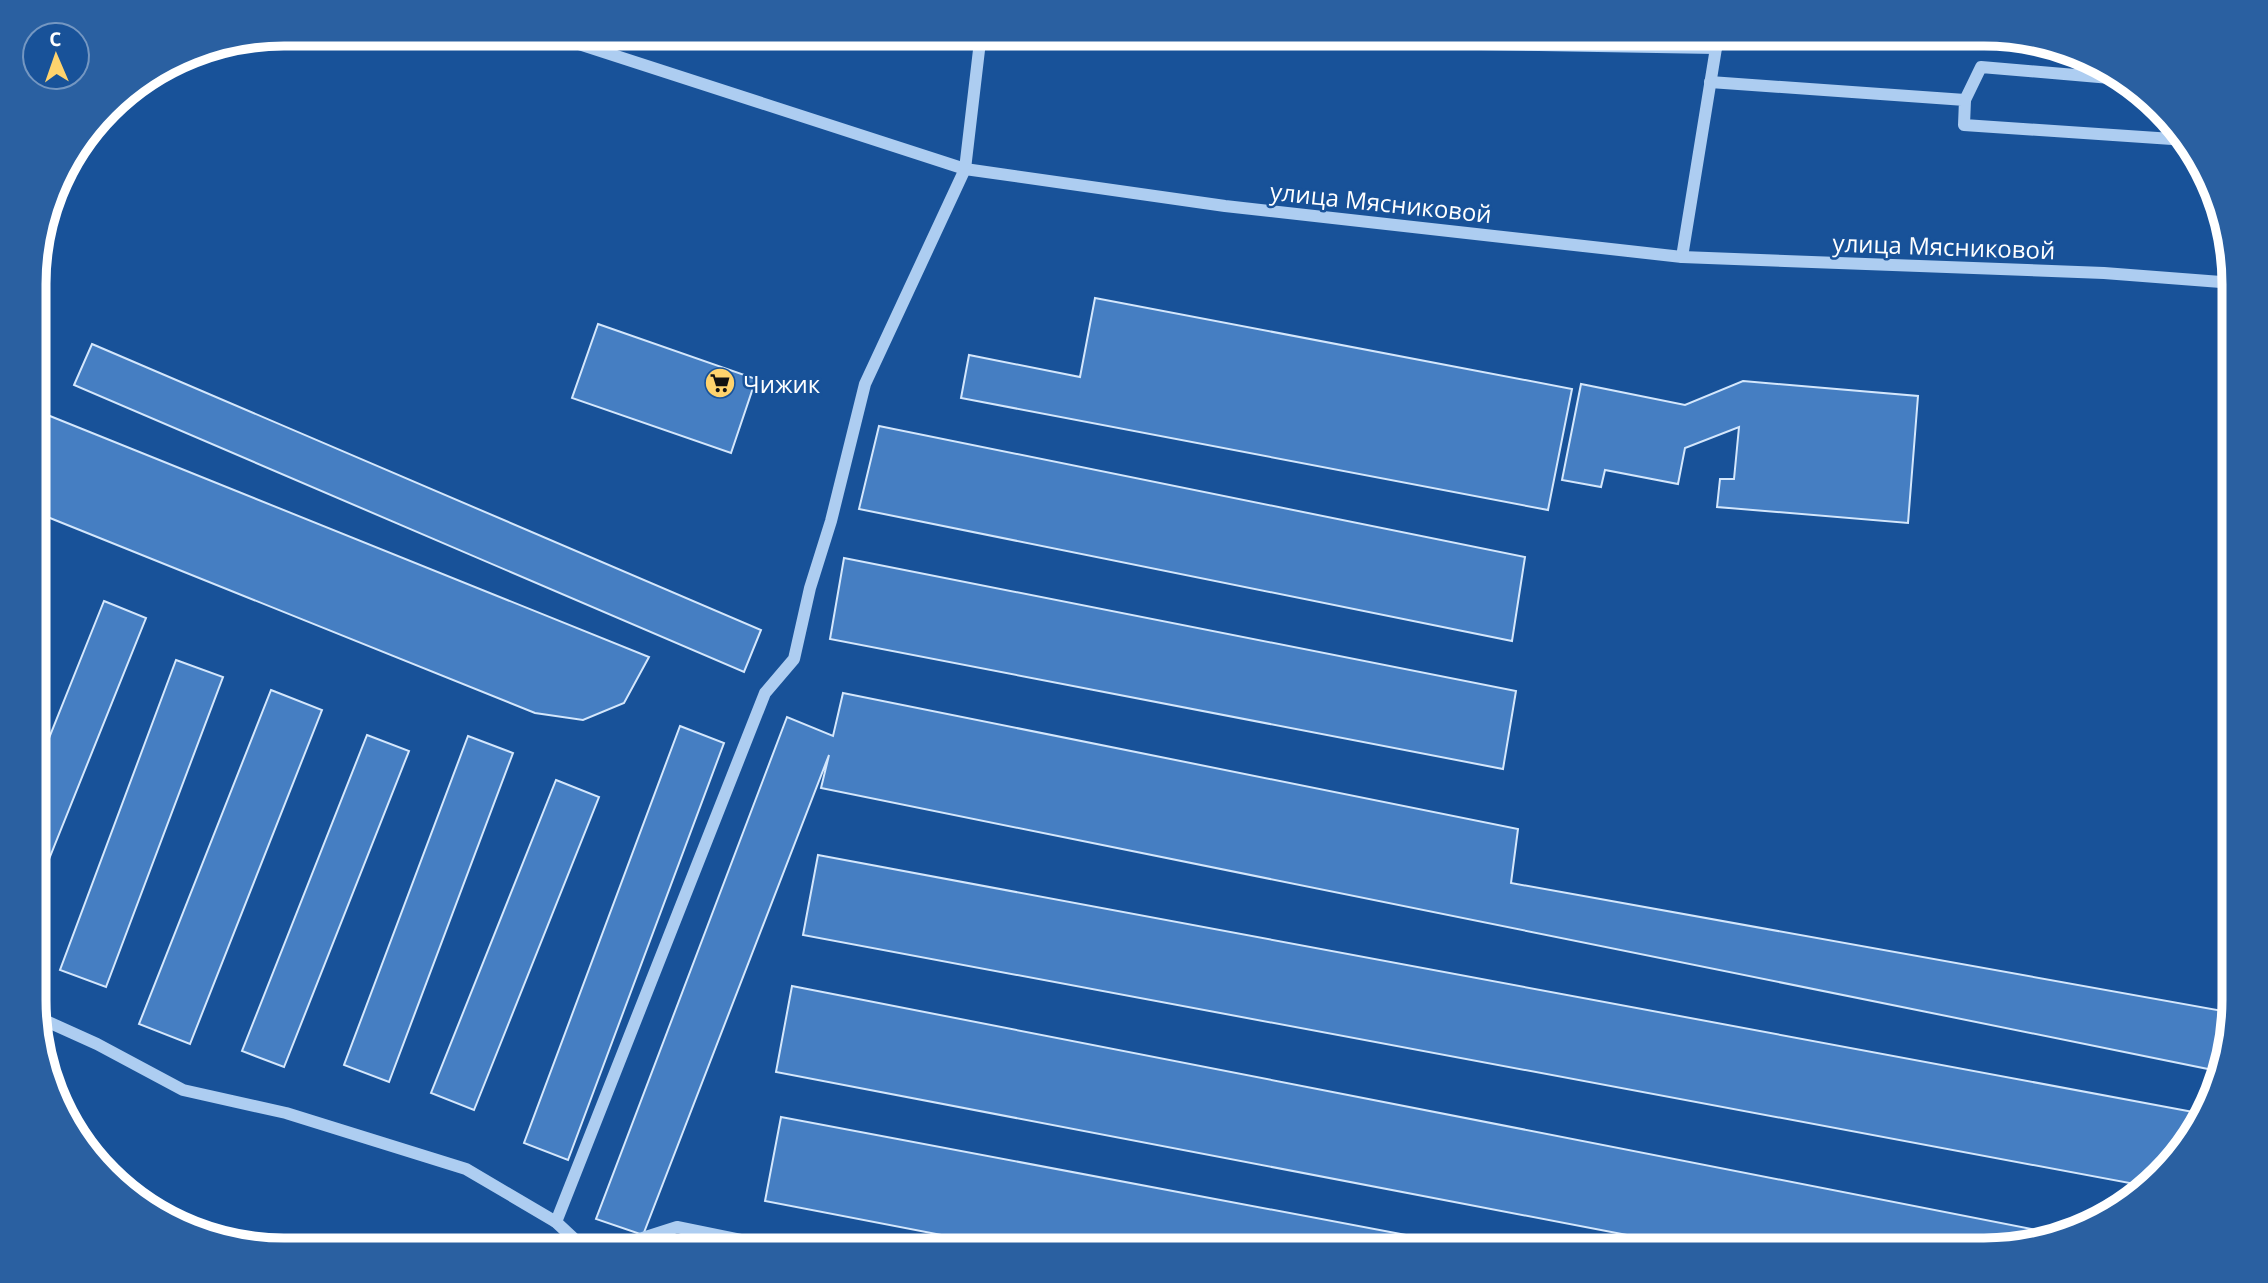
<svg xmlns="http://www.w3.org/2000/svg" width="2268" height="1283" viewBox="0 0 2268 1283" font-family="'Open Sans',sans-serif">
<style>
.building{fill:#457ec2;stroke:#d4e7fc;stroke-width:2}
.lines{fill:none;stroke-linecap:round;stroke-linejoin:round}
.minor{stroke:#adcdf1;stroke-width:12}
.labels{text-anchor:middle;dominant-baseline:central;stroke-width:5;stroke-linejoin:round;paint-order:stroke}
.street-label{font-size:24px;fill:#fff;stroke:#185299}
.poi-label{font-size:24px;fill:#fff;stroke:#185299;text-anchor:start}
.rim{fill:none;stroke:#fff;stroke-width:9}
</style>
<rect width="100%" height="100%" fill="#185299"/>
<g class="building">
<polygon points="1095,298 1572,389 1548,510 961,398 969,355 1080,377"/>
<polygon points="598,324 756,379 731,453 572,398"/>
<polygon points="92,344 761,630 744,672 74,385"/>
<polygon points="1743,381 1918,396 1908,523 1717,507 1720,479 1734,479 1739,427 1685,448 1678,484 1605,470 1601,487 1562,480 1581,384 1685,405"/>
<polygon points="35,410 649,657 624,703 583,720 535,713 35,512"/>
<polygon points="879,426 1525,557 1512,641 859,509"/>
<polygon points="844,558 1516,691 1503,769 830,639"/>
<polygon points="104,601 146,618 35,894 35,773"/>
<polygon points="35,604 44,607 35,630"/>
<polygon points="176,660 223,677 106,987 60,970"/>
<polygon points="271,690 322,710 190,1044 139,1024"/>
<polygon points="843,693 1518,829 1511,883 2234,1013 2234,1015 2218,1071 821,788 829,755 643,1235 596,1219 787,717 833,736"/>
<polygon points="680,726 724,743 568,1160 524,1143"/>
<polygon points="367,735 409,751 284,1067 242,1051"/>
<polygon points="468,736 513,753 389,1082 344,1065"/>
<polygon points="556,780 599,797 474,1110 431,1093"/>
<polygon points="818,855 2204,1114 2201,1124 2140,1185 803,935"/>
<polygon points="792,986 2052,1233 2000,1249 1700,1249 776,1072"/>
<polygon points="781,1117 1480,1249 1019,1250 765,1201"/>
</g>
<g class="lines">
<g class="minor">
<polyline points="545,33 965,169 1225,206 1682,257 2104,273 2234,283"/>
<polyline points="1107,33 1128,38 1716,48 1720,33"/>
<polyline points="1710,82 1965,100 1964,125 2187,140"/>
<polyline points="1965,100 1981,67 2122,79"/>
<polyline points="1682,257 1716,48"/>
<polyline points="35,1016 97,1044 183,1090 286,1113 466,1169 556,1222 586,1250"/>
<polyline points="556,1222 765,693 794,659 810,588 831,521 865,384 965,169 981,33"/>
<polyline points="605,1250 677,1227 790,1250"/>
</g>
</g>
<defs>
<g id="supermarket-disc" transform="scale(1.575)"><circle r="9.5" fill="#ffd36d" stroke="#185299"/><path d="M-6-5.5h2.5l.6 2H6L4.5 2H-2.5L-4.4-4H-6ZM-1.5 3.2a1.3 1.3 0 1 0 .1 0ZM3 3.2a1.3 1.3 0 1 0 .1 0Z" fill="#111"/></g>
</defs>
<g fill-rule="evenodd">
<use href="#supermarket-disc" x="720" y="383"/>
</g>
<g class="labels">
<g class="street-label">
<text transform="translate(1381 202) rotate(6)">улица Мясниковой</text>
<text transform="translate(1944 246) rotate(2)">улица Мясниковой</text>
</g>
<g class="poi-label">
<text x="743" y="383">Чижик</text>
</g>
</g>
<path d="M0 0H2268V1283H0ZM284 46H1984A238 238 0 0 1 2222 284V1000A238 238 0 0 1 1984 1238H284A238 238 0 0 1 46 1000V284A238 238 0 0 1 284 46Z" fill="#2a60a1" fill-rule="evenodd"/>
<path class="rim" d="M284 46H1984A238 238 0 0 1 2222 284V1000A238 238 0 0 1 1984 1238H284A238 238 0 0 1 46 1000V284A238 238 0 0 1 284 46Z"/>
<g transform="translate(56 56) rotate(358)"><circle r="33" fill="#185299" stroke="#7497c2" stroke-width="2"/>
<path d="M0-5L12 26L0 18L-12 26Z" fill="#ffd36d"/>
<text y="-10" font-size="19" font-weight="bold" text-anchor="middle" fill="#ffffff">С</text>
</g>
</svg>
